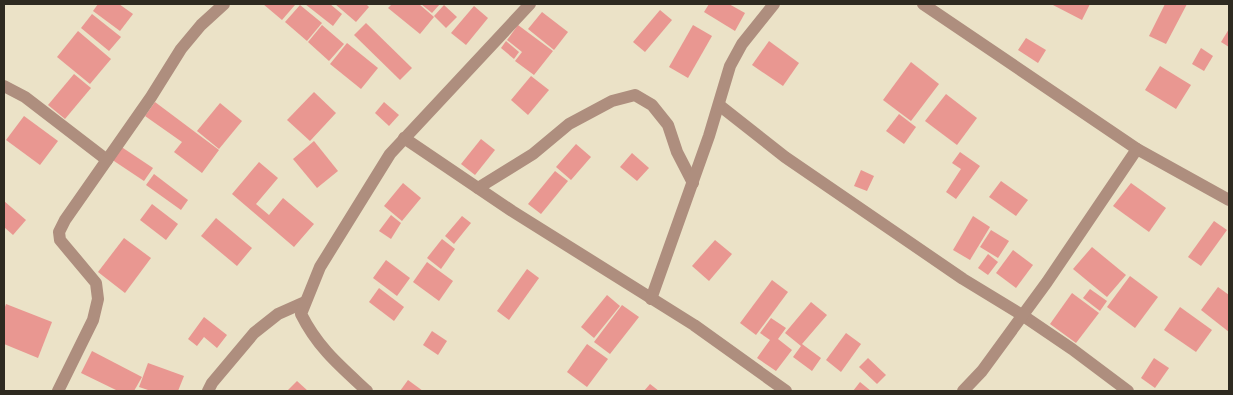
<svg xmlns="http://www.w3.org/2000/svg" width="1233" height="395" viewBox="0 0 1233 395" font-family="'Archivo Narrow',sans-serif">
<style>
.building{fill:#e99791}
.lines{fill:none;stroke-linecap:round;stroke-linejoin:round}
.minor{stroke:#ae8e7e;stroke-width:12}
</style>
<rect width="100%" height="100%" fill="#ebe2c7"/>
<g class="building">
<polygon points="98,4 119,4 133,14 120,31 93,11"/>
<polygon points="263,4 293,4 295,5 282,20"/>
<polygon points="305,4 330,4 342,14 333,26"/>
<polygon points="335,4 366,4 369,7 356,22"/>
<polygon points="392,4 419,4 434,17 420,34 388,8"/>
<polygon points="421,4 440,4 432,13"/>
<polygon points="709,4 729,4 745,13 735,31 704,12"/>
<polygon points="1051,4 1090,4 1082,20"/>
<polygon points="1165,4 1187,4 1166,44 1149,36"/>
<polygon points="300,5 322,23 307,41 285,22"/>
<polygon points="444,5 457,17 446,28 434,16"/>
<polygon points="474,6 488,18 466,45 451,33"/>
<polygon points="660,10 672,20 645,52 633,42"/>
<polygon points="542,12 568,32 554,50 528,29"/>
<polygon points="92,14 121,37 109,51 81,28"/>
<polygon points="366,23 412,68 400,80 354,35"/>
<polygon points="322,25 344,44 329,61 308,42"/>
<polygon points="518,25 553,51 534,75 515,61 522,52 507,40"/>
<polygon points="693,25 712,36 688,78 669,67"/>
<polygon points="1229,29 1229,47 1221,42"/>
<polygon points="78,31 111,59 90,84 57,57"/>
<polygon points="1026,38 1046,50 1038,63 1018,50"/>
<polygon points="506,41 519,52 514,59 501,48"/>
<polygon points="769,41 799,63 783,86 752,65"/>
<polygon points="347,43 378,68 361,89 330,64"/>
<polygon points="1201,48 1213,56 1204,71 1192,64"/>
<polygon points="911,62 939,84 911,121 883,100"/>
<polygon points="1160,66 1191,85 1176,109 1145,90"/>
<polygon points="74,74 91,88 65,119 48,105"/>
<polygon points="531,76 549,90 528,115 511,100"/>
<polygon points="314,92 336,113 310,141 287,120"/>
<polygon points="946,94 977,118 957,145 925,121"/>
<polygon points="155,102 219,150 202,173 174,152 182,142 145,116"/>
<polygon points="384,102 399,115 389,126 375,113"/>
<polygon points="220,103 242,121 219,149 197,131"/>
<polygon points="899,114 916,127 904,144 886,131"/>
<polygon points="24,116 58,141 40,165 6,140"/>
<polygon points="481,139 495,150 475,175 461,164"/>
<polygon points="314,141 338,171 317,188 293,159"/>
<polygon points="576,144 591,157 571,180 556,167"/>
<polygon points="120,146 153,168 144,181 111,159"/>
<polygon points="960,152 980,166 956,199 946,192 961,169 952,163"/>
<polygon points="632,153 649,168 637,181 620,167"/>
<polygon points="259,162 278,178 256,204 269,215 283,198 314,224 294,247 232,194"/>
<polygon points="861,170 874,176 867,191 854,186"/>
<polygon points="555,171 568,181 541,214 528,204"/>
<polygon points="154,174 188,200 181,210 146,185"/>
<polygon points="1001,181 1028,200 1016,216 989,197"/>
<polygon points="403,183 421,198 402,221 384,206"/>
<polygon points="1131,183 1166,208 1149,232 1113,206"/>
<polygon points="4,201 26,220 13,235 4,227"/>
<polygon points="152,204 178,224 166,240 140,220"/>
<polygon points="391,215 401,223 391,239 379,231"/>
<polygon points="462,216 471,223 454,244 445,236"/>
<polygon points="973,216 990,227 970,260 953,250"/>
<polygon points="216,218 252,248 237,266 201,236"/>
<polygon points="1214,221 1227,230 1201,266 1188,257"/>
<polygon points="991,230 1009,241 998,258 980,247"/>
<polygon points="124,238 151,258 125,293 98,272"/>
<polygon points="442,239 455,249 441,269 427,258"/>
<polygon points="715,240 732,254 709,281 692,266"/>
<polygon points="1092,247 1126,275 1107,297 1073,269"/>
<polygon points="1013,250 1033,265 1016,288 996,273"/>
<polygon points="988,254 998,262 988,275 978,268"/>
<polygon points="386,260 410,278 397,296 373,278"/>
<polygon points="427,262 453,281 439,301 413,282"/>
<polygon points="527,269 539,278 509,320 497,311"/>
<polygon points="1130,276 1158,297 1135,328 1107,307"/>
<polygon points="772,280 788,292 756,335 740,323"/>
<polygon points="1218,287 1229,295 1229,332 1201,310"/>
<polygon points="379,288 404,307 394,321 369,302"/>
<polygon points="1090,289 1107,301 1100,311 1083,298"/>
<polygon points="1072,293 1099,313 1076,343 1050,324"/>
<polygon points="607,295 620,306 594,338 581,327"/>
<polygon points="811,302 827,315 802,344 821,358 812,371 793,357 801,346 785,333"/>
<polygon points="6,304 52,322 38,358 4,344 4,310"/>
<polygon points="622,305 639,317 610,354 594,342"/>
<polygon points="1180,307 1212,330 1196,352 1164,330"/>
<polygon points="204,317 227,335 217,348 204,337 197,346 188,339"/>
<polygon points="771,318 786,328 778,339 792,350 776,371 757,358 770,340 760,333"/>
<polygon points="432,331 447,341 438,355 423,345"/>
<polygon points="846,333 861,344 841,372 826,360"/>
<polygon points="587,344 608,359 587,387 567,372"/>
<polygon points="92,351 142,377 134,391 118,391 81,373"/>
<polygon points="868,358 886,375 877,384 859,367"/>
<polygon points="1154,358 1169,368 1155,388 1141,378"/>
<polygon points="148,363 184,376 178,391 151,391 139,387"/>
<polygon points="408,380 423,391 400,391"/>
<polygon points="297,381 308,391 287,391"/>
<polygon points="860,382 871,391 853,391"/>
<polygon points="650,384 659,391 644,391"/>
</g>
<g class="lines">
<g class="minor">
<polyline points="923,4 1137,149 1229,200"/>
<polyline points="4,86 25,97 107,160"/>
<polyline points="719,105 785,157 963,279 1022,315 1072,349 1128,391"/>
<polyline points="404,138 512,211 694,325 786,391"/>
<polyline points="478,188 533,154 569,124 612,101 635,95 652,105 668,125 677,152 693,183"/>
<polyline points="651,299 709,136 730,66 742,44 774,4"/>
<polyline points="58,391 93,320 98,299 96,283 60,240 59,232 65,220 151,97 181,49 201,25 224,4"/>
<polyline points="208,391 212,383 254,333 278,314 305,302"/>
<path d="M367,391C340,366 318,348 301,314L320,267L390,154L530,4"/>
<polyline points="963,391 982,371 1047,282 1137,149"/>
</g>
</g>
<rect width="1233" height="395" fill="none" stroke="#2e2a20" stroke-width="10"/>
</svg>
